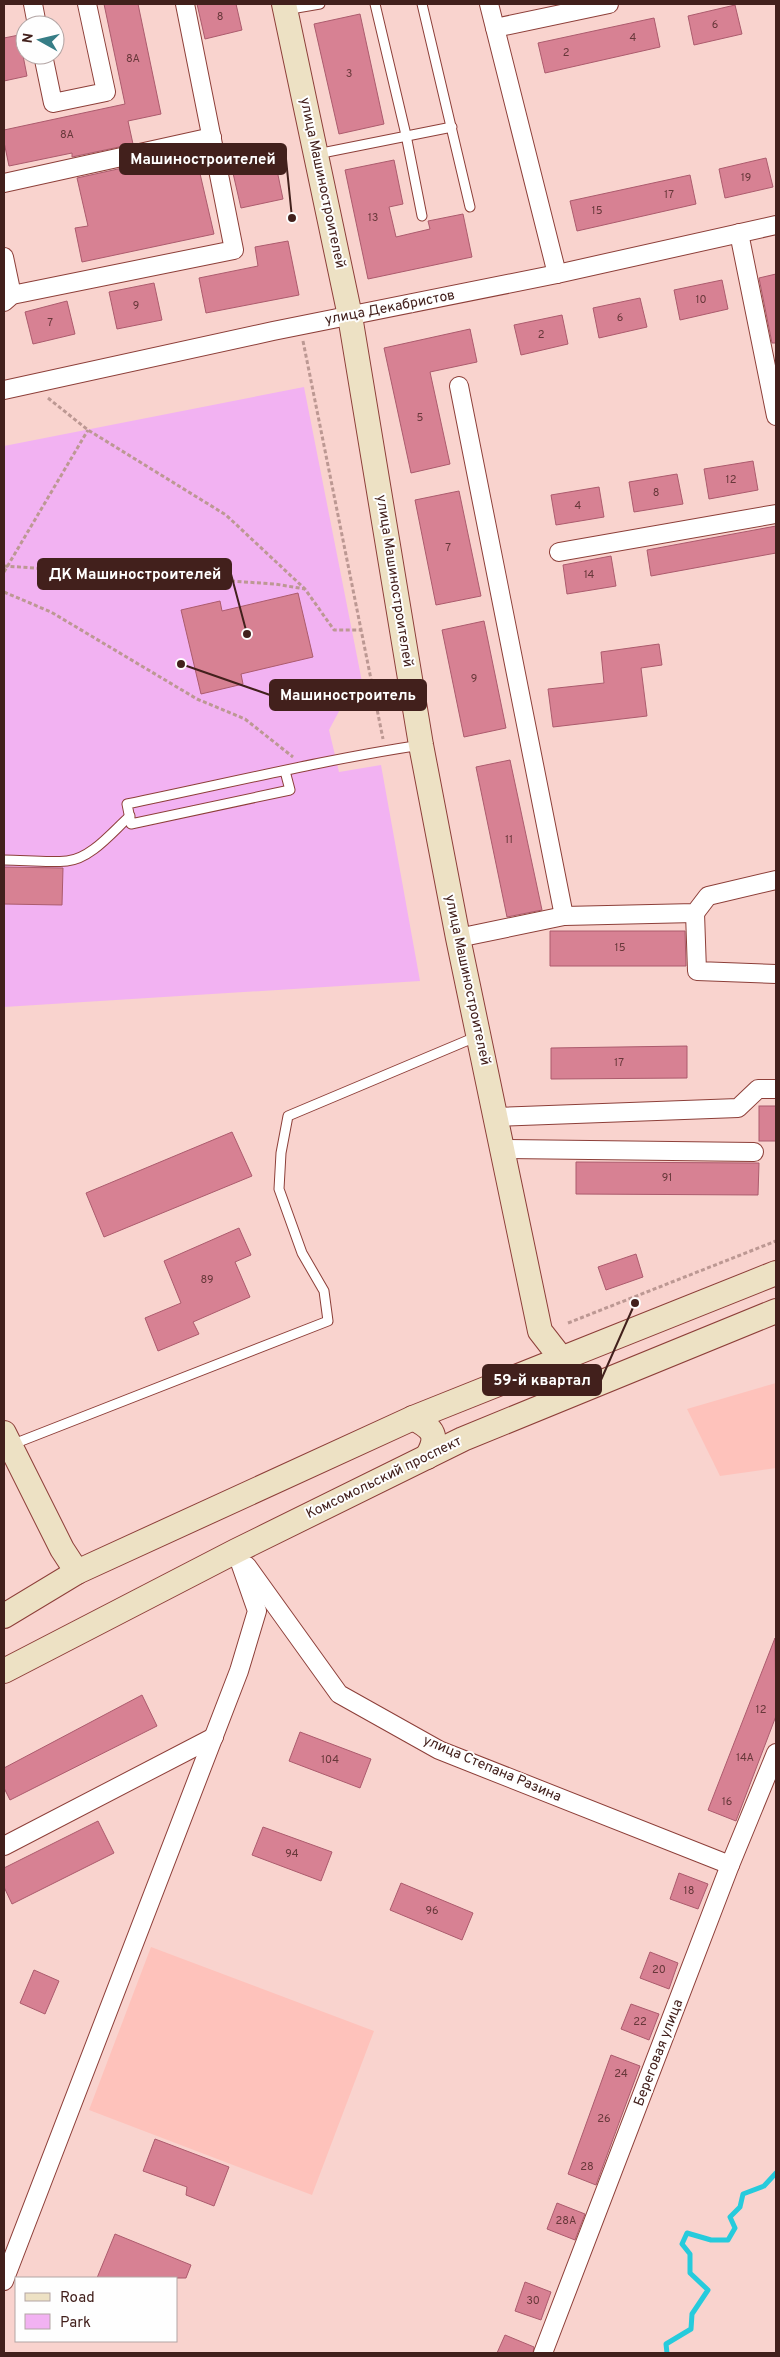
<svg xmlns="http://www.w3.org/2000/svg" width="780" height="2357" viewBox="0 0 780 2357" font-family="Overpass,sans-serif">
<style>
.built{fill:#fec2bb}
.green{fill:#f2b2f2}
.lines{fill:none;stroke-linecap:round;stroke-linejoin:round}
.stream{stroke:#26cbdc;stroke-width:5}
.building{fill:#d78193;stroke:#ac5b6d}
.lane-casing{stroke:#8d3f39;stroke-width:11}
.street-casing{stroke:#8d3f39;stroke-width:20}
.secondary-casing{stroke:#8d3f39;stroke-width:26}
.path{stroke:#bc9893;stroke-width:3;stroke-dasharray:4 2.5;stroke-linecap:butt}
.lane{stroke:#fff;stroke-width:9}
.street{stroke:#fff;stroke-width:18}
.secondary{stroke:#ede1c4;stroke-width:24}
.labels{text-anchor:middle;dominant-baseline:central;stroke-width:4;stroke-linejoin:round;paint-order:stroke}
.number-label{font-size:11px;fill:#67383a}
.street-label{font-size:14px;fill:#42201c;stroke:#fefefe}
.leader{fill:none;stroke:#42201c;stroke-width:2}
.callout-dot{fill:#42201c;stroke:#fefefe;stroke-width:2}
.callout{fill:#42201c;stroke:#42201c;stroke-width:2}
.callout-label{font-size:15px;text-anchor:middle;font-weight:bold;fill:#fff}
</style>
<rect width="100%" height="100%" fill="#f9d3ce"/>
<g class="built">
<polygon points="776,1383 776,1468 720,1476 687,1409"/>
<polygon points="151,1947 374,2031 312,2195 89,2110"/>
</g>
<polygon class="green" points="304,387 365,697 344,702 329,730 339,772 381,765 420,981 4,1007 4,446"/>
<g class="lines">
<polyline class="stream" points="667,2353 666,2344 691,2329 692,2314 708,2290 690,2273 690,2254 682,2244 687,2233 711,2240 728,2240 735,2228 730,2217 740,2207 743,2194 764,2186 776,2173"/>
</g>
<g class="building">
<polygon points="104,4 138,4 161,114 128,121 133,144 72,157 72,153 9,166 4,142 4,130 125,104"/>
<polygon points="197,4 236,4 242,30 205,39"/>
<polygon points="735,5 742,34 694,45 688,16"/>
<polygon points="360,14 384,124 339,134 314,24"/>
<polygon points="654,18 660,47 545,73 538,43"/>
<polygon points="19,35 27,76 4,81 4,38"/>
<polygon points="273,151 283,199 241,208 230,160"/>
<polygon points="195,152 214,234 82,262 75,228 88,226 77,178"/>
<polygon points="766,158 773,187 725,198 719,169"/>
<polygon points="394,160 403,204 389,207 396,237 430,229 428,221 463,214 472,257 368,279 345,170"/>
<polygon points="690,175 696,204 577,231 570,201"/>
<polygon points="288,241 299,295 206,313 199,278 258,266 255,247"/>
<polygon points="776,274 776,343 772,343 759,278"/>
<polygon points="722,280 728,309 680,320 674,290"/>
<polygon points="154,283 162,320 117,329 109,292"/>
<polygon points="640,298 647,327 599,338 593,308"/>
<polygon points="67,301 75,334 33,344 25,312"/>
<polygon points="562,315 568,344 521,355 514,325"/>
<polygon points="470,329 477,362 430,372 450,464 411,473 384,348"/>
<polygon points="753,461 758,490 709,499 704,469"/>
<polygon points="677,474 683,504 634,512 629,482"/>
<polygon points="599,487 604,517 556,525 551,495"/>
<polygon points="459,491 481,596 436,605 415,500"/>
<polygon points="776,526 776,553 651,576 647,550"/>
<polygon points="611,556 616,586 567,594 563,565"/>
<polygon points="298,593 313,657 241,674 243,684 201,694 181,610 220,601 222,611"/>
<polygon points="484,621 506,728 464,737 442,630"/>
<polygon points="659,644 662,665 641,668 647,716 553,727 548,689 604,683 601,652"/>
<polygon points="510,760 542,910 507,917 476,767"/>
<polygon points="4,867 63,868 62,905 4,904"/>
<polygon points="550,931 685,931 686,966 550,966"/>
<polygon points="687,1046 687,1078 551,1079 551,1048"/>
<rect x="759" y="1106" width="17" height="35"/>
<polygon points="232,1132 252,1176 104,1237 86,1193"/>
<polygon points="576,1162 759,1163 758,1195 576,1194"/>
<polygon points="239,1228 251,1255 235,1262 250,1297 193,1322 199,1334 158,1351 145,1318 181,1303 164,1261"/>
<polygon points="636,1254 643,1277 606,1290 598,1267"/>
<polygon points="775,1638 776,1716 736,1821 708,1810"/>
<polygon points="142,1695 157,1726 10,1800 4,1788 4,1768"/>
<polygon points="300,1732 371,1759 360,1788 289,1761"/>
<polygon points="98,1821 114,1853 12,1904 4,1887 4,1868"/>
<polygon points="263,1827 332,1852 321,1881 252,1855"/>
<polygon points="679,1873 708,1884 698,1909 670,1899"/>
<polygon points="401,1883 473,1913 462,1940 390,1910"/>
<polygon points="650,1952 678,1963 669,1989 640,1978"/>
<polygon points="34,1970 59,1981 45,2014 20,2003"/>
<polygon points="631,2004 659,2014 649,2040 621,2029"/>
<polygon points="611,2055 640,2066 596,2185 568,2174"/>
<polygon points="155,2139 229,2167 214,2206 186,2195 187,2187 143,2171"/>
<polygon points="557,2203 585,2214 575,2240 547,2229"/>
<polygon points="115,2234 191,2265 186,2278 97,2278"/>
<polygon points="525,2282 551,2292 541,2320 515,2311"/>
<polygon points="505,2335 534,2347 533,2353 497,2353"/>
</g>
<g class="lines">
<g class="lane-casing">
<g id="lane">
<polyline points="375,4 406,135 422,216"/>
<polyline points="422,4 470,207"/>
<polyline points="285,10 320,4"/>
<polyline points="317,154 452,127"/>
<path d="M285,771L290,790L131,824L127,804C225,784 322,760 421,745"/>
<path d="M4,860C24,860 46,863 67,861C91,859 113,831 130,816"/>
<polyline points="11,1445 328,1321 324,1291 302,1253 279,1189 281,1153 288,1116 478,1036"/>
</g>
</g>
<g class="street-casing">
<g id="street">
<polyline points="33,4 37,25"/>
<polyline points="489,4 557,274"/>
<polyline points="495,28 609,4"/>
<polyline points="43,55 53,103 106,92 87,4"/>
<polyline points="4,183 212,137"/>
<polyline points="739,233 776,416"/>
<polyline points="4,257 12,295"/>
<polyline points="4,302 12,295 234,250 185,4"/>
<polyline points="459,386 564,916"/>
<polyline points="4,390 273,331 557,274 776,225"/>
<polyline points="559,552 776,514"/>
<polyline points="695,913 697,971 776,974"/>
<polyline points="458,938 564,916 695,913 708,896 776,880"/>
<polyline points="497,1117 738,1108 758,1089 776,1089"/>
<polyline points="502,1149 754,1152"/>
<polyline points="247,1566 339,1694 439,1750 730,1865"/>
<polyline points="4,1846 214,1737"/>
<polyline points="4,2281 239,1671 257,1611 236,1551"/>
<polyline points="543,2353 730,1865 776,1753"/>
</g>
</g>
<g class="secondary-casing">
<g id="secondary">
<polyline points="284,4 350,316 421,745 458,938 540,1331 561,1358"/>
<path d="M413,1418C434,1429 439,1436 427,1457"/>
<polyline points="4,1433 62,1549 77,1572"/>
<polyline points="4,1616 77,1572 413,1418 776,1273"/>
<polyline points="4,1671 236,1551 463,1439 776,1311"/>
</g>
</g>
<g class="path">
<polyline points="303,341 383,739"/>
<polyline points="48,398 88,430 226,515 305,589 334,630 361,630"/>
<polyline points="4,566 275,584 305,589"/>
<polyline points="4,572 88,430"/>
<polyline points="4,592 51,612 197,699 245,719 293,757"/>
<polyline points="568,1323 776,1241"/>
</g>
<use href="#lane" class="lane"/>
<use href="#street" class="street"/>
<use href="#secondary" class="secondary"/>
</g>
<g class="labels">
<g class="number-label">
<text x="220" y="17">8</text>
<text x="715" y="25">6</text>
<text x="633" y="38">4</text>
<text x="566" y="53">2</text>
<text x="133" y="59">8А</text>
<text x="349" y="74">3</text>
<text x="67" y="135">8А</text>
<text x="746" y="178">19</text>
<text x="669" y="195">17</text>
<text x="597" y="211">15</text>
<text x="373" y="218">13</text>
<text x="701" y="300">10</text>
<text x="136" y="306">9</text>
<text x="620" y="318">6</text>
<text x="50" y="323">7</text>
<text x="541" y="335">2</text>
<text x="420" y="418">5</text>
<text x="731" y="480">12</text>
<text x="656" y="493">8</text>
<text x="578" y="506">4</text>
<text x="448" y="548">7</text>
<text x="589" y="575">14</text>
<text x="474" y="679">9</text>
<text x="509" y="840">11</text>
<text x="620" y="948">15</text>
<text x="619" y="1063">17</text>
<text x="667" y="1178">91</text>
<text x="207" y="1280">89</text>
<text x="761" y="1710">12</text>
<text x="745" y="1758">14А</text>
<text x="330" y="1760">104</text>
<text x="727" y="1802">16</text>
<text x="292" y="1854">94</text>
<text x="689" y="1891">18</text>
<text x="432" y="1911">96</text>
<text x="659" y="1970">20</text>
<text x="640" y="2022">22</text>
<text x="621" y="2074">24</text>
<text x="604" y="2119">26</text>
<text x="587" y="2167">28</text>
<text x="566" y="2221">28А</text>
<text x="533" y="2301">30</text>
</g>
<g class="street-label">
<text transform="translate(322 183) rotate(78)">улица Машиностроителей</text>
<text transform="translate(390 308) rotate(-11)">улица Декабристов</text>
<text transform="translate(394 581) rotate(81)">улица Машиностроителей</text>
<text transform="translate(467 980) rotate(78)">улица Машиностроителей</text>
<text transform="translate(384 1478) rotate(-26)">Комсомольский проспект</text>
<text transform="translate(492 1769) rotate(23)">улица Степана Разина</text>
<text transform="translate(659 2053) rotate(-69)">Береговая улица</text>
</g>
</g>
<path class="leader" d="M292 218L286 159M247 634L231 574M181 664L270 695M635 1303L601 1380"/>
<g class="callout-dot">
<circle cx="292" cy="218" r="5"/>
<circle cx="247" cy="634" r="5"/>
<circle cx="181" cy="664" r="5"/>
<circle cx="635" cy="1303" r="5"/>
</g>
<g class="callout">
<rect x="120" y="144" width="166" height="30" rx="5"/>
<rect x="38" y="559" width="193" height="30" rx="5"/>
<rect x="270" y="680" width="156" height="30" rx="5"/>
<rect x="483" y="1365" width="118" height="30" rx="5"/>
</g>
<g class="callout-label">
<text x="203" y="164">Машиностроителей</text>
<text x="135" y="579">ДК Машиностроителей</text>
<text x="348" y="700">Машиностроитель</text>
<text x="542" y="1385">59-й квартал</text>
</g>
<rect width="780" height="2357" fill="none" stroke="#42201c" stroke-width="10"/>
<rect x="15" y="2277" width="162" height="65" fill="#fefefe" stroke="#b3a5a4"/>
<rect x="25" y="2293" width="25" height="8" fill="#ede1c4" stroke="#b3a5a4"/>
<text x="60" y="2302" font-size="15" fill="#42201c">Road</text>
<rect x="25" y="2314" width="25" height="15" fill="#f2b2f2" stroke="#b3a5a4"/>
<text x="60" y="2327" font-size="15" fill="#42201c">Park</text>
<g transform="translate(40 40) rotate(278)"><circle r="24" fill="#fefefe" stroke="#b3a5a4"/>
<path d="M0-4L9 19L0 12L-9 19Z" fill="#367d86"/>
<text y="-8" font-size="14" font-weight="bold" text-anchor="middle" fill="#42201c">N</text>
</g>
</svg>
